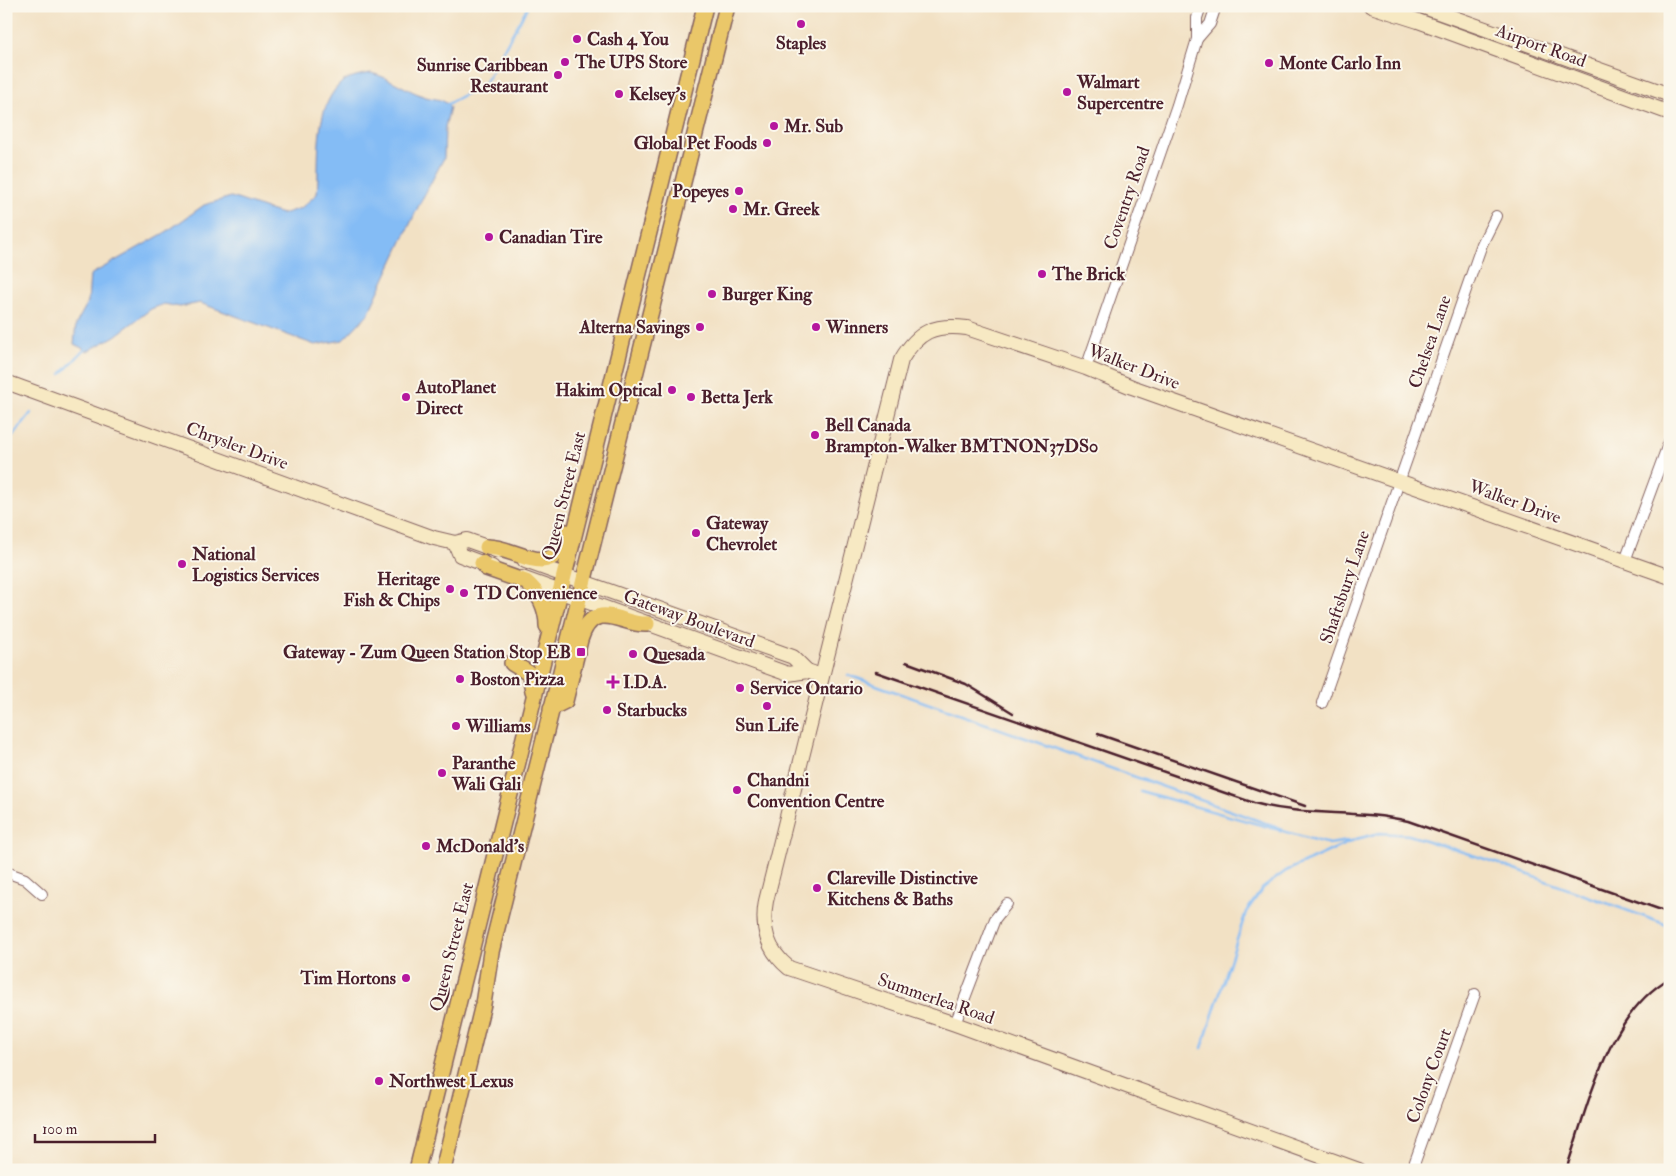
<svg xmlns="http://www.w3.org/2000/svg" width="1676" height="1176" viewBox="0 0 1676 1176" font-family="'IM FELL Double Pica',serif">
<style>
.water{fill:#84bcf5;stroke:#676e90}
.lines{fill:none;stroke-linecap:round;stroke-linejoin:round}
.stream{stroke:#84bcf5;stroke-width:2.5}
.street-casing{stroke:#856361;stroke-width:12}
.secondary-casing{stroke:#856361;stroke-width:16}
.primary-casing{stroke:#856361;stroke-width:18}
.street{stroke:#fff;stroke-width:10}
.secondary{stroke:#f7e9c3;stroke-width:14}
.primary{stroke:#eac769;stroke-width:15}
.rail{stroke:#4a1f2b;stroke-width:2.5}
.poi-dot{fill:#b5179e;stroke:#fbf7ec;stroke-width:2}
.labels{text-anchor:middle;dominant-baseline:central;stroke-width:4;stroke-linejoin:round;paint-order:stroke}
.poi-label{font-size:18px;font-weight:bold;fill:#4a1f2b;stroke:#fbf7ec;text-anchor:start}
.street-label{font-size:18px;fill:#4a1f2b;stroke:#fbf7ec}
</style>
<rect width="100%" height="100%" fill="#fbf7ec"/>
<filter id="ink" filterUnits="userSpaceOnUse"><feTurbulence type="fractalNoise" baseFrequency=".02" numOctaves="2"/><feDisplacementMap in="SourceGraphic" scale="10" xChannelSelector="R" yChannelSelector="G"/><feConvolveMatrix kernelMatrix="1 2 1 2 8 2 1 2 1" color-interpolation-filters="sRGB"/></filter>
<filter id="wash" filterUnits="userSpaceOnUse"><feTurbulence type="fractalNoise" baseFrequency=".0096" numOctaves="4" result="noise"/><feDisplacementMap in="SourceGraphic" scale="20" xChannelSelector="R" yChannelSelector="G"/><feGaussianBlur stdDeviation="1.12" result="paint"/><feColorMatrix in="noise" values="0 0 0 0 0 0 0 0 0 0 0 0 0 0 0 0 0 1.4 0 .05"/><feComposite in="paint" operator="in"/></filter>
<g filter="url(#wash)">
<rect width="100%" height="100%" fill="#f2e1c4"/>
<path class="water" d="M371,73C391,78 407,91 426,97C437,100 443,98 450,107L445,127L444,158L419,205L368,314L343,340L315,345L200,303L180,307L164,304L151,309L115,336L88,351L74,344L76,324L88,302L90,275L166,232L204,205L231,197L282,214L301,208L317,194C320,161 313,112 339,85C346,77 360,75 371,73Z"/>
<g class="lines">
<g class="stream">
<polyline points="446,105 485,83 528,6"/>
<polyline points="61,374 86,348"/>
<polyline points="6,445 31,413"/>
<polyline points="848,675 1282,829"/>
<polyline points="1140,791 1329,844 1348,841"/>
<polyline points="1202,1048 1246,912 1263,888 1286,871 1356,839 1380,833 1409,835 1488,860 1670,926"/>
</g>
</g>
</g>
<g filter="url(#ink)">
<g class="lines">
<g class="street-casing">
<g id="street">
<polyline points="1197,39 1210,24 1216,6"/>
<polyline points="1086,368 1177,105 1197,39 1197,18 1201,6"/>
<polyline points="1625,561 1670,439"/>
<polyline points="1322,703 1482,244 1496,216"/>
<polyline points="6,872 25,879 42,894"/>
<polyline points="955,1024 995,919 1007,904"/>
<polyline points="1412,1170 1475,994"/>
</g>
</g>
<g class="secondary-casing">
<g id="secondary">
<polyline points="1371,6 1418,21 1670,113"/>
<polyline points="1421,6 1670,95"/>
<polyline points="6,382 434,538 455,543 467,540 498,551"/>
<polyline points="455,543 460,555 492,567"/>
<polyline points="525,561 793,657 807,671"/>
<polyline points="522,578 788,674 807,671 813,673"/>
<path d="M1359,1170L955,1024L789,968C767,950 761,928 766,901L901,360C918,331 934,324 967,328L1086,368L1132,387L1670,577"/>
</g>
</g>
<g class="primary-casing">
<g id="primary">
<path d="M487,547C516,546 554,585 567,532"/>
<path d="M482,563L486,568L526,582C540,594 547,608 547,626"/>
<polyline points="512,663 530,674 533,691"/>
<path d="M551,708L565,701L580,640C594,596 622,626 647,624"/>
<polyline points="417,1170 705,6"/>
<polyline points="443,1170 483,1004 491,952 727,6"/>
</g>
</g>
<use href="#street" class="street"/>
<use href="#secondary" class="secondary"/>
<use href="#primary" class="primary"/>
<g class="rail">
<polyline points="906,662 966,684 1013,713"/>
<path d="M876,672L1254,803C1304,817 1358,809 1408,821L1670,913"/>
<polyline points="1098,734 1305,806"/>
<path d="M1566,1170C1588,1106 1607,1014 1670,978"/>
</g>
</g>
</g>
<g class="poi-dot">
<circle cx="801" cy="24" r="5"/>
<circle cx="577" cy="39" r="5"/>
<circle cx="565" cy="62" r="5"/>
<circle cx="1269" cy="63" r="5"/>
<circle cx="558" cy="75" r="5"/>
<circle cx="1067" cy="92" r="5"/>
<circle cx="619" cy="94" r="5"/>
<circle cx="774" cy="126" r="5"/>
<circle cx="767" cy="143" r="5"/>
<circle cx="739" cy="191" r="5"/>
<circle cx="733" cy="209" r="5"/>
<circle cx="489" cy="237" r="5"/>
<circle cx="1042" cy="274" r="5"/>
<circle cx="712" cy="294" r="5"/>
<circle cx="700" cy="327" r="5"/>
<circle cx="816" cy="327" r="5"/>
<circle cx="672" cy="390" r="5"/>
<circle cx="406" cy="397" r="5"/>
<circle cx="691" cy="397" r="5"/>
<circle cx="815" cy="435" r="5"/>
<circle cx="696" cy="533" r="5"/>
<circle cx="182" cy="564" r="5"/>
<circle cx="450" cy="589" r="5"/>
<circle cx="464" cy="593" r="5"/>
<rect x="576" y="647" width="10" height="10" rx="2.5"/>
<circle cx="633" cy="654" r="5"/>
<circle cx="460" cy="679" r="5"/>
<path d="M610.5 674.5h5v5h5v5h-5v5h-5v-5h-5v-5h5z"/>
<circle cx="740" cy="688" r="5"/>
<circle cx="767" cy="706" r="5"/>
<circle cx="607" cy="710" r="5"/>
<circle cx="456" cy="726" r="5"/>
<circle cx="442" cy="773" r="5"/>
<circle cx="737" cy="790" r="5"/>
<circle cx="426" cy="846" r="5"/>
<circle cx="817" cy="888" r="5"/>
<circle cx="406" cy="978" r="5"/>
<circle cx="379" cy="1081" r="5"/>
</g>
<g class="labels">
<g class="poi-label">
<text x="587" y="39">Cash 4 You</text>
<text x="801" y="43" text-anchor="middle">Staples</text>
<text x="575" y="62">The UPS Store</text>
<text x="1279" y="63">Monte Carlo Inn</text>
<text x="548" y="65" text-anchor="end">Sunrise Caribbean<tspan x="548" dy="21">Restaurant</tspan></text>
<text x="1077" y="82">Walmart<tspan x="1077" dy="21">Supercentre</tspan></text>
<text x="629" y="94">Kelsey's</text>
<text x="784" y="126">Mr. Sub</text>
<text x="757" y="143" text-anchor="end">Global Pet Foods</text>
<text x="729" y="191" text-anchor="end">Popeyes</text>
<text x="743" y="209">Mr. Greek</text>
<text x="499" y="237">Canadian Tire</text>
<text x="1052" y="274">The Brick</text>
<text x="722" y="294">Burger King</text>
<text x="690" y="327" text-anchor="end">Alterna Savings</text>
<text x="826" y="327">Winners</text>
<text x="416" y="387">AutoPlanet<tspan x="416" dy="21">Direct</tspan></text>
<text x="662" y="390" text-anchor="end">Hakim Optical</text>
<text x="701" y="397">Betta Jerk</text>
<text x="825" y="425">Bell Canada<tspan x="825" dy="21">Brampton-Walker BMTNON37DS0</tspan></text>
<text x="706" y="523">Gateway<tspan x="706" dy="21">Chevrolet</tspan></text>
<text x="192" y="554">National<tspan x="192" dy="21">Logistics Services</tspan></text>
<text x="440" y="579" text-anchor="end">Heritage<tspan x="440" dy="21">Fish &amp; Chips</tspan></text>
<text x="474" y="593">TD Convenience</text>
<text x="571" y="652" text-anchor="end">Gateway - Zum Queen Station Stop EB</text>
<text x="643" y="654">Quesada</text>
<text x="470" y="679">Boston Pizza</text>
<text x="623" y="682">I.D.A.</text>
<text x="750" y="688">Service Ontario</text>
<text x="617" y="710">Starbucks</text>
<text x="767" y="725" text-anchor="middle">Sun Life</text>
<text x="466" y="726">Williams</text>
<text x="452" y="763">Paranthe<tspan x="452" dy="21">Wali Gali</tspan></text>
<text x="747" y="780">Chandni<tspan x="747" dy="21">Convention Centre</tspan></text>
<text x="436" y="846">McDonald's</text>
<text x="827" y="878">Clareville Distinctive<tspan x="827" dy="21">Kitchens &amp; Baths</tspan></text>
<text x="396" y="978" text-anchor="end">Tim Hortons</text>
<text x="389" y="1081">Northwest Lexus</text>
</g>
<g class="street-label">
<text transform="translate(1541 46) rotate(20)">Airport Road</text>
<text transform="translate(1127 198) rotate(-71)">Coventry Road</text>
<text transform="translate(1430 342) rotate(-71)">Chelsea Lane</text>
<text transform="translate(1134 367) rotate(21)">Walker Drive</text>
<text transform="translate(237 446) rotate(20)">Chrysler Drive</text>
<text transform="translate(564 496) rotate(-76)">Queen Street East</text>
<text transform="translate(1515 502) rotate(20)">Walker Drive</text>
<text transform="translate(1345 587) rotate(-71)">Shaftsbury Lane</text>
<text transform="translate(689 619) rotate(20)">Gateway Boulevard</text>
<text transform="translate(452 947) rotate(-76)">Queen Street East</text>
<text transform="translate(936 999) rotate(19)">Summerlea Road</text>
<text transform="translate(1429 1076) rotate(-70)">Colony Court</text>
</g>
</g>
<rect width="1676" height="1176" fill="none" stroke="#fbf7ec" stroke-width="25"/>
<path d="M35 1134v8h120v-8" fill="none" stroke="#4a1f2b" stroke-width="2.5"/>
<text x="42" y="1134" font-size="15" fill="#4a1f2b" stroke="#fbf7ec" stroke-width="4" paint-order="stroke">100 m</text>
</svg>
